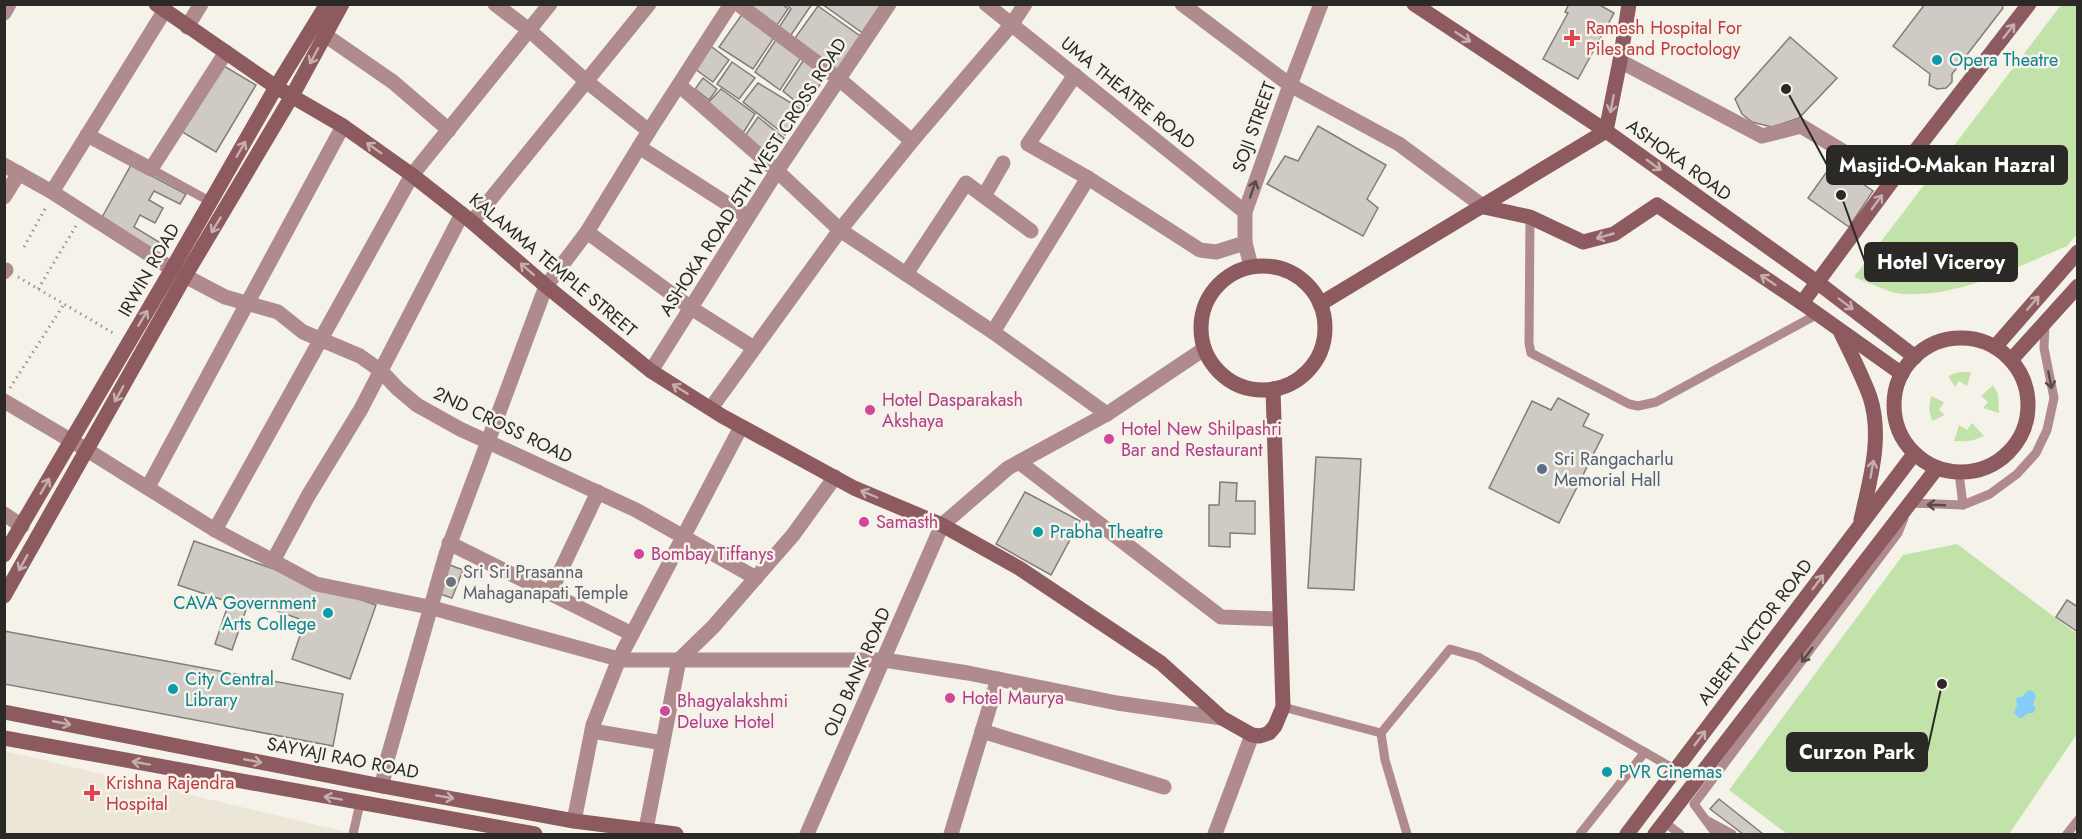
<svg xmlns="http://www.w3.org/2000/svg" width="2082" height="839" viewBox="0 0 2082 839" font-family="Jost,sans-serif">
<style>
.built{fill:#ebe6d7}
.green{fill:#c1e3a9}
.water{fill:#84cdfa}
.building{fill:#cfcac3;stroke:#827d77;stroke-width:1.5}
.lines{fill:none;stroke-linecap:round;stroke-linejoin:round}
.path{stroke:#979690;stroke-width:3;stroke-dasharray:1.5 4.5;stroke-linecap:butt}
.lane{stroke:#af8b8e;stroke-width:9}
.street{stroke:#af8b8e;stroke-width:15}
.secondary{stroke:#8c5a5f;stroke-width:15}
.oneway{stroke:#c5aeab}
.oneway2{stroke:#594b4a}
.health-dot{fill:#e0444e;stroke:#f4f2e9;stroke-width:2}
.culture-dot{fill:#0f9aa8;stroke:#f4f2e9;stroke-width:2}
.hotel-dot{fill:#d1479c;stroke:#f4f2e9;stroke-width:2}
.service-dot{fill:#5c6f8a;stroke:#f4f2e9;stroke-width:2}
.worship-dot{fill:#6b7280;stroke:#f4f2e9;stroke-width:2}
.labels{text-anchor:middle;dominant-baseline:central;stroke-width:5;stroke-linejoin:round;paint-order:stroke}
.health-label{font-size:18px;fill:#be3a42;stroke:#f4f2e9;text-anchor:start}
.culture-label{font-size:18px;fill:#0d838f;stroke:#f4f2e9;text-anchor:start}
.street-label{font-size:18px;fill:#2a2926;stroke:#f4f2e9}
.hotel-label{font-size:18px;fill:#b23c85;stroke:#f4f2e9;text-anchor:start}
.service-label{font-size:18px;fill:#4e5e75;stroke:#f4f2e9;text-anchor:start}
.worship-label{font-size:18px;fill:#5b616d;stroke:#f4f2e9;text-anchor:start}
.leader{fill:none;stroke:#2a2926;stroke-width:2}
.callout-dot{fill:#2a2926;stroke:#f4f2e9;stroke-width:2}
.callout{fill:#2a2926;stroke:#2a2926;stroke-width:2}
.callout-label{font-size:20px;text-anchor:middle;font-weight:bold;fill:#fff}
</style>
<rect width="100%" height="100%" fill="#f4f2e9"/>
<polygon class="built" points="5,751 355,834 5,834"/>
<g class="green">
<path d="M2061,5H2077V234L2067,246C2016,267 1960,297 1903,294C1889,293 1868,282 1854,277Z"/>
<polygon points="1959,372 1971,372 1967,386 1959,381 1955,387 1948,376"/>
<polygon points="1993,385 1998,394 1999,413 1983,408 1988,402 1981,396"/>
<polygon points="1931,396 1944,402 1939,410 1945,415 1932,421 1929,409"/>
<path d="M1972,423L1984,436C1973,441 1966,442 1954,441L1959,425L1967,430Z"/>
<polygon points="1957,544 2077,634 2077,734 2009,834 1787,834 1729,790 1903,555"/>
</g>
<polygon class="water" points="2029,690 2034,692 2036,696 2033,704 2036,709 2033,713 2028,713 2022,718 2019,718 2014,713 2017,705 2016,698 2023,696"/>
<g class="building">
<polygon points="745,4 782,4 788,9 775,28"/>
<polygon points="786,4 812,4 789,38 778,29 791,9"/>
<polygon points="822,4 884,4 864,34"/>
<polygon points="1569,4 1598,4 1614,13 1578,79 1543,59 1568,13 1565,12"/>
<polygon points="1925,4 2002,4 2003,8 1952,74 1952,82 1946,88 1937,89 1929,85 1930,74 1893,46"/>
<polygon points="818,6 863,38 839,73 795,38"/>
<polygon points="743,13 775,36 753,69 719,47"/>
<polygon points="1790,37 1837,78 1799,118 1772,127 1752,122 1742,114 1735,99"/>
<polygon points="777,38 802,56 780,90 755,72"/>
<polygon points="708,44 729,60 713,82 691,66"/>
<polygon points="805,58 827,73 805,109 783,91"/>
<polygon points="732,62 755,78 739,99 717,84"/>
<polygon points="219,63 256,85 216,152 179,130"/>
<polygon points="703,78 717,89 709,100 695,89"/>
<polygon points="758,83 801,109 785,135 743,102"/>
<polygon points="721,89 755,114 743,133 708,103"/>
<polygon points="758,117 784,138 771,160 745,136"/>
<polygon points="1318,126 1386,165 1367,199 1378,208 1363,236 1267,184 1285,156 1298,161"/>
<polygon points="1833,163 1873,191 1849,227 1808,198"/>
<polygon points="131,165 186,194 180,204 154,191 149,200 163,208 155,223 140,215 134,227 159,242 153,253 101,219"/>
<polygon points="1558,398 1589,414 1583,426 1603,435 1559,523 1489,488 1532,401 1551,410"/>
<polygon points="1316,457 1361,459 1354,590 1308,588"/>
<polygon points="1220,482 1237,483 1236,501 1255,501 1255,534 1230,533 1230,547 1209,546 1209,505 1219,505"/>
<polygon points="1025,492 1080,521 1051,575 996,544"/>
<polygon points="194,541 376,605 350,679 292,659 305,621 249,601 232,650 215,644 229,602 178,585"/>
<polygon points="450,565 463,570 452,598 440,594"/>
<polygon points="2067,600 2078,607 2078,632 2056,617"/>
<polygon points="4,631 343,694 333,746 4,684"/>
<polygon points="1719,799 1763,834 1743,834 1710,809"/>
</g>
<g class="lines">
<g class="path">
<polyline points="24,247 47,205"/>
<polyline points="18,277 115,334"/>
<polyline points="38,289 76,226"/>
<polyline points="10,388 64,304"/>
</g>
<g class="lane">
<polyline points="151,169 211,202"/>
<polyline points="1530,217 1529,343 1531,353 1629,404 1638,406 1656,402 1818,314"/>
<polyline points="1959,473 1963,505"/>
<polyline points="1910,505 1910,503 1963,505 1990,494 2017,474 2036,453 2047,430 2054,398 2044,348 2045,323"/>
<polyline points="1283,707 1381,733 1385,760 1407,834"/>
<polyline points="1381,733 1450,649 1478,657 1676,770"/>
<polyline points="1708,821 1732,834"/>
<polyline points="1664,822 1680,834"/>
<polyline points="353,834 360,803"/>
<polyline points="1580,834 1645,752"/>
<polyline points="1716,834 1694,804 1898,533 1904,518"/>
<polyline points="2067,834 2078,820"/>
</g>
<g class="street">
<polyline points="495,4 529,30 586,81 649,131"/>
<polyline points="738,4 839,79 912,141"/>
<polyline points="986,4 1245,212"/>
<polyline points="1182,4 1290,85 1399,144 1484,207"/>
<polyline points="4,13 9,4"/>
<polyline points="187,27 201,4"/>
<polyline points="325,35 393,82 449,130"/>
<polyline points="1620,61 1762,136 1801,126 1892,181"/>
<polyline points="1075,75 1028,144 1088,178 1200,250 1216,252 1245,243"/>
<polyline points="679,85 777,171 840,230 993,332 1107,414"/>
<polyline points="87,135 151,169 226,52"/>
<polyline points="639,147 748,217"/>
<polyline points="4,165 52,192 172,269"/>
<polyline points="52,192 165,10"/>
<polyline points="984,196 1003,163"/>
<polyline points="4,197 19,173"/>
<polyline points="472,222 649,4"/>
<polyline points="587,232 691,308 754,348"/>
<polyline points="1251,266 1245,243 1245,212 1290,85 1321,4"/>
<polyline points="4,272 6,270"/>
<polyline points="906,274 966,183 1031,231"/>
<polyline points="185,276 225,297 278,312 303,332 360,356 381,371 398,389 417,405 460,429 636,510 756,578"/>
<polyline points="993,332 1088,178"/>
<polyline points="651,371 777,171 889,4"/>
<polyline points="4,401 87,450 215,530 316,584 429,607 622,660 884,660 968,673 1117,703 1222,718"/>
<polyline points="711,408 840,230 912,141 1012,24 1025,4"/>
<polyline points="1019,462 1221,617 1280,619"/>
<polyline points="148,487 343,126"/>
<polyline points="4,514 22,526"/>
<polyline points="215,530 412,175 550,4"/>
<polyline points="449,543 632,634"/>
<polyline points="273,561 308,496 361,409 462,214"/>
<polyline points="550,593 598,492"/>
<polyline points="592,731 663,743"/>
<polyline points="982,731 1164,787"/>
<polyline points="382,786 387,760 446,554 546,286 587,232 649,131 731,4"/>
<polyline points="574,821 593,725 619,659 741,427"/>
<polyline points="646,829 679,660 713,627 793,535 835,477"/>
<polyline points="807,834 942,525 1008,468 1107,414 1204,349"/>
<polyline points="951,834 998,679"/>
<polyline points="1215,834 1252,735"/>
</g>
<g class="secondary">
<polyline points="156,4 276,87 343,126 412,175 472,222 546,286 651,371 722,416 854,488 942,525 1019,568 1161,663 1222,718 1252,735 1260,736 1269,733 1275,726 1283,707 1273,389"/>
<polyline points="1414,4 1606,131 1817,282 1915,357"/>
<polyline points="1606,131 1620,61 1629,4"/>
<polyline points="1484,207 1530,217 1583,242 1614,234 1657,205 1802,303 1902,374"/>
<circle cx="1263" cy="328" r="62"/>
<polyline points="1802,303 1892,181 2029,4"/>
<polyline points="1320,304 1606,131"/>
<path d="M1841,333C1851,354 1862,375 1870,397C1883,437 1870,480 1861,520"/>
<circle cx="1961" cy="405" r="67"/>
<polyline points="1995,347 2078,252"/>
<polyline points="2011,360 2078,286"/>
<polyline points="4,555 172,269 276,87 327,4"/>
<polyline points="4,596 185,276 292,96 342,4"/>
<polyline points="4,712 382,786 574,821 676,834"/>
<polyline points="4,738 535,834"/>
<polyline points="1627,834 1914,454"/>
<polyline points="1655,834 1937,468"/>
</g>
</g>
<defs><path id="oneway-shaft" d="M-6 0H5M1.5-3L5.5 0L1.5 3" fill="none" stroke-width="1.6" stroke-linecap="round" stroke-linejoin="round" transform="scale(1.5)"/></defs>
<g class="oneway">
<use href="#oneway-shaft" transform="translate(2009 31) rotate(-52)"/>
<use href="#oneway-shaft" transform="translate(1463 37) rotate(33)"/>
<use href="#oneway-shaft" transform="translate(314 56) rotate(118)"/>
<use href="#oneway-shaft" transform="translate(1612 104) rotate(101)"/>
<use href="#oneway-shaft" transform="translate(374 148) rotate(-145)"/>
<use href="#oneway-shaft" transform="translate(241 149) rotate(-60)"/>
<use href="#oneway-shaft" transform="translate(1654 165) rotate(36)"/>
<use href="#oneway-shaft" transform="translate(1877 202) rotate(-54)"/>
<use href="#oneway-shaft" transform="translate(216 225) rotate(121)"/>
<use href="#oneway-shaft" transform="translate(1605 236) rotate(164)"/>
<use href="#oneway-shaft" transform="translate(527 269) rotate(-139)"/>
<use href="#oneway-shaft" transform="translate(1768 280) rotate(-146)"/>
<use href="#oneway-shaft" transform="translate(2033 303) rotate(-49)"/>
<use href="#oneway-shaft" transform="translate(1846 304) rotate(37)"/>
<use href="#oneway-shaft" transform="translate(143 318) rotate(-59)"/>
<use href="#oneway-shaft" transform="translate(680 389) rotate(-148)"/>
<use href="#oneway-shaft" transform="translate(119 394) rotate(119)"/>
<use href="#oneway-shaft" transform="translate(1872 469) rotate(-80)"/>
<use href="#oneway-shaft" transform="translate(45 486) rotate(-60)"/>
<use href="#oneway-shaft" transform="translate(869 494) rotate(-157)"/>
<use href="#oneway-shaft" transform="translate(23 563) rotate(119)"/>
<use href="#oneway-shaft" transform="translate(1818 582) rotate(-53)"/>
<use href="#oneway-shaft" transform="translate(62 723) rotate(11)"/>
<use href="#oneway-shaft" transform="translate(1700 738) rotate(-53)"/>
<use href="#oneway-shaft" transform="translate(253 761) rotate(11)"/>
<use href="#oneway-shaft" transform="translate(141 763) rotate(-170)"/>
<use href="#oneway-shaft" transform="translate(445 797) rotate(10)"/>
<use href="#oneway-shaft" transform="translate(333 798) rotate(-170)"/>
</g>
<g class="oneway2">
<use href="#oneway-shaft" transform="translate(1253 189) rotate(-71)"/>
<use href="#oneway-shaft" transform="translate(2050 380) rotate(79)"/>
<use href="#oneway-shaft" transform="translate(1936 505) rotate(-178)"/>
<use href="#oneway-shaft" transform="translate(1807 655) rotate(127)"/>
</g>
<g class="health-dot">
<path d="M1569 29h6v6h6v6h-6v6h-6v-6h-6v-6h6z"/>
<path d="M89 784h6v6h6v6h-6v6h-6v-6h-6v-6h6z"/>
</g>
<g class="culture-dot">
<circle cx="1937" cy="60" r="6"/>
<circle cx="1038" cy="532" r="6"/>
<circle cx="328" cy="613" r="6"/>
<circle cx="173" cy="689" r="6"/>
<circle cx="1607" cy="772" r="6"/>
</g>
<g class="hotel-dot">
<circle cx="870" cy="410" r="6"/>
<circle cx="1109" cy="439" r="6"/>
<circle cx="864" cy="522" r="6"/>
<circle cx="639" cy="554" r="6"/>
<circle cx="950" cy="698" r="6"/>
<circle cx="665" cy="711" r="6"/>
</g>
<circle class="service-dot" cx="1542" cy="469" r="6"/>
<circle class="worship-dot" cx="451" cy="582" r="6"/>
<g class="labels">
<g class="health-label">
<text x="1586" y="28">Ramesh Hospital For<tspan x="1586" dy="21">Piles and Proctology</tspan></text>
<text x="106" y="783">Krishna Rajendra<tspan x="106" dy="21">Hospital</tspan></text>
</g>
<g class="culture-label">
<text x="1949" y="60">Opera Theatre</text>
<text x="1050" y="532">Prabha Theatre</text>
<text x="316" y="603" text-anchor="end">CAVA Government<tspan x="316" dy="21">Arts College</tspan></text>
<text x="185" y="679">City Central<tspan x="185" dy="21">Library</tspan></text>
<text x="1619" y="772">PVR Cinemas</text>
</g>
<g class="street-label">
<text transform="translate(1128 93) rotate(39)">UMA THEATRE ROAD</text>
<text transform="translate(1254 127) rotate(-70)">SOJI STREET</text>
<text transform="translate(1679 160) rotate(36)">ASHOKA ROAD</text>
<text transform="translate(753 177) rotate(-57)">ASHOKA ROAD 5TH WEST CROSS ROAD</text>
<text transform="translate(553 265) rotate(40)">KALAMMA TEMPLE STREET</text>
<text transform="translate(149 270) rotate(-60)">IRWIN ROAD</text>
<text transform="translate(503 425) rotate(26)">2ND CROSS ROAD</text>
<text transform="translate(1755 632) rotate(-53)">ALBERT VICTOR ROAD</text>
<text transform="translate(857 672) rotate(-66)">OLD BANK ROAD</text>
<text transform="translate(343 758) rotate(11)">SAYYAJI RAO ROAD</text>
</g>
<g class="hotel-label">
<text x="882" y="400">Hotel Dasparakash<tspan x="882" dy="21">Akshaya</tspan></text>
<text x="1121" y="429">Hotel New Shilpashri<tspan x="1121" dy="21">Bar and Restaurant</tspan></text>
<text x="876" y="522">Samasth</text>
<text x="651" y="554">Bombay Tiffanys</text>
<text x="962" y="698">Hotel Maurya</text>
<text x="677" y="701">Bhagyalakshmi<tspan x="677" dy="21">Deluxe Hotel</tspan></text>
</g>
<g class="service-label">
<text x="1554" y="459">Sri Rangacharlu<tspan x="1554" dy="21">Memorial Hall</tspan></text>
</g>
<g class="worship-label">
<text x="463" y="572">Sri Sri Prasanna<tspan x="463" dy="21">Mahaganapati Temple</tspan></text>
</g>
</g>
<path class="leader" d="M1786 89L1827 165M1841 195L1865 262M1942 684L1927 752"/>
<g class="callout-dot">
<circle cx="1786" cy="89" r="6"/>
<circle cx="1841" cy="195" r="6"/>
<circle cx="1942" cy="684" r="6"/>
</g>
<g class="callout">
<rect x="1827" y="146" width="240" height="38" rx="6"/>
<rect x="1865" y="243" width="152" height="38" rx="6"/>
<rect x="1787" y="733" width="140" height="38" rx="6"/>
</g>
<g class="callout-label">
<text x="1947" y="172">Masjid-O-Makan Hazral</text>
<text x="1941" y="269">Hotel Viceroy</text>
<text x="1857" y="759">Curzon Park</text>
</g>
<rect width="2082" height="839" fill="none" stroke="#2a2926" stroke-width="12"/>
</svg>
